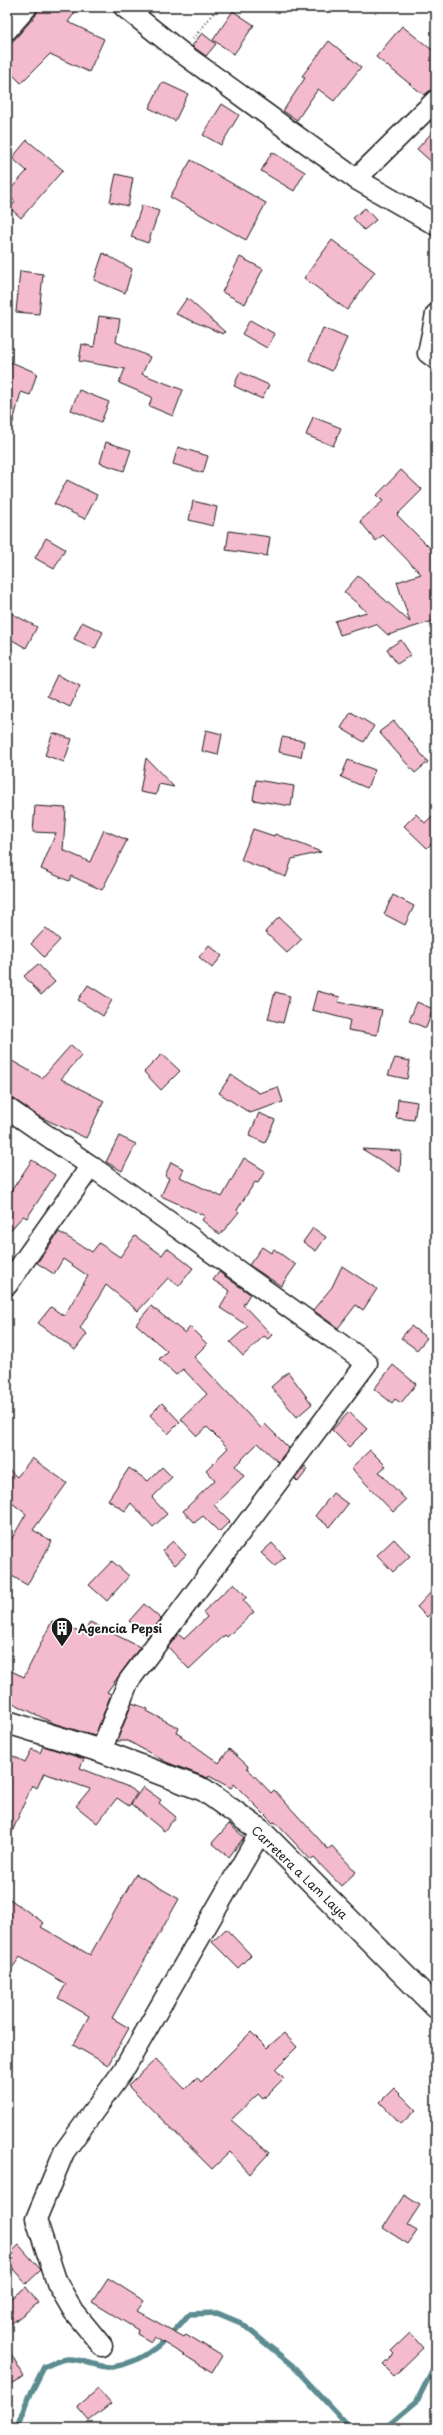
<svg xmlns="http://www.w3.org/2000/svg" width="443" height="2435" viewBox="0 0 443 2435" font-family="'Playpen Sans',sans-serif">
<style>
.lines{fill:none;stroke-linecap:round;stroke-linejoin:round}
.stream{stroke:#5c8c90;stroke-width:5.5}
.building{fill:#f4bbcf;stroke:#1c1c1c}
.street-casing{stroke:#1c1c1c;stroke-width:23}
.secondary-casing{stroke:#1c1c1c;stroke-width:25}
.path{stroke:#1c1c1c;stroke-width:2.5;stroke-dasharray:1 3;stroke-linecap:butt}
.street{stroke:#fff;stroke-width:20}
.secondary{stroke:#fff;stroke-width:22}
.labels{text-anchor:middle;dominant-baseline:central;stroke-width:4;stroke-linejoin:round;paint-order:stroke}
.poi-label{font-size:12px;font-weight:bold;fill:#1c1c1c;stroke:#fff;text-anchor:start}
.street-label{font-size:12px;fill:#1c1c1c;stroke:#fff}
</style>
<rect width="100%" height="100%" fill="#fff"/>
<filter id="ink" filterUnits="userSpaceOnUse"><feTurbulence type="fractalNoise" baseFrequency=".025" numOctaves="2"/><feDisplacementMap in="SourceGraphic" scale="8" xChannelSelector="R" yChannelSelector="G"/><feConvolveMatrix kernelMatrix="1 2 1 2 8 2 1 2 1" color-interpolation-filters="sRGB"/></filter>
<g filter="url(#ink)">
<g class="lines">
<g class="stream">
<path d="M17,2428L26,2403L44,2367C51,2364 60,2359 67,2359C82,2358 97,2368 112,2367C145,2363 170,2337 189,2314L217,2313L241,2323L293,2366L350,2428"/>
<polyline points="385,2428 417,2401 436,2363"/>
</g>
</g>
<g class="building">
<polygon points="38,7 79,7 68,22 104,39 89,72 50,54 21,83 7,69 7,48 36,15"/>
<polygon points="233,11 254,25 234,54 213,40"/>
<polygon points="402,26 436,53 436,87 424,95 376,57"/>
<polygon points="202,33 216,44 206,56 192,46"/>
<polygon points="329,41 361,67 334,101 318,89 297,120 283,111 305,78 302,76"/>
<polygon points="162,82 188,94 175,121 149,108"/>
<polygon points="222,104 239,115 221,145 203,135"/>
<polygon points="436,128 436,166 417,149"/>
<polygon points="27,140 63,170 21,218 10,208 15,202 7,193 27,171 12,158"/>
<polygon points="272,152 305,172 294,191 261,171"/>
<polygon points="191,160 266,203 246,240 170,197"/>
<polygon points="116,174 133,178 128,206 110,202"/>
<polygon points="142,205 159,211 148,243 131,237"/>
<polygon points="365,208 376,220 364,230 353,218"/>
<polygon points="332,240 375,272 347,310 304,278"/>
<polygon points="103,253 132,269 125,293 94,280"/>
<polygon points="240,257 263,269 245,304 222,292"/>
<polygon points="20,271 43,274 39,314 16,312"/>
<polygon points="187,298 225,332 223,334 176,314"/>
<polygon points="99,316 120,319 116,342 150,357 142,374 183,390 173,416 149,406 152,397 119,383 125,369 79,361 82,344 94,347"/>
<polygon points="250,320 275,334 267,348 242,334"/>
<polygon points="323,328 347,338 332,371 309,360"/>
<polygon points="11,362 37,373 30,395 21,392 12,426 7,425 7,375"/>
<polygon points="240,372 269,385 262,399 234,386"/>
<polygon points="79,390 109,402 101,422 71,410"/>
<polygon points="313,417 341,428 333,446 306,435"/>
<polygon points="106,442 131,450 124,471 100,463"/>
<polygon points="178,447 208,456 203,473 173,464"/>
<polygon points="401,470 422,490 397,515 436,554 436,620 388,635 376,624 340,635 335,621 367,612 344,592 358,576 410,622 397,582 421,574 383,535 376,541 360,521 383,501 377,495"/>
<polygon points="67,480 97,495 85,519 54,504"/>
<polygon points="193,501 217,507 213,526 189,520"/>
<polygon points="229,531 270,537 267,556 226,550"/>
<polygon points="46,538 65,549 54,569 35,558"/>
<polygon points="7,611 37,627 26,648 7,637"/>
<polygon points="82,622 103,632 95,649 74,639"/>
<polygon points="401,640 411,655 397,664 387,649"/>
<polygon points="57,675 80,686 70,707 47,696"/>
<polygon points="351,712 374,726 364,742 341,728"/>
<polygon points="394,721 428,762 415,773 379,732"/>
<polygon points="206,730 222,734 218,755 202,751"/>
<polygon points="53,733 72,739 64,762 45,755"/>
<polygon points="282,737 304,741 301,757 279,752"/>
<polygon points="146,758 174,787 159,784 156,795 140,792"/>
<polygon points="348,760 375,770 367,788 341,777"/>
<polygon points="256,780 294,786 291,806 253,800"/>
<polygon points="35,806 66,808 63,850 90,862 104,830 127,840 102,890 71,876 69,881 41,869 56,833 33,832"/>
<polygon points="436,812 436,839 427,848 404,826 416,814 425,823"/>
<polygon points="253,829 274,836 275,834 321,852 292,859 286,877 241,860"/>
<polygon points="393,895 414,906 405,925 384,914"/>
<polygon points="279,917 302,939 287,953 265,932"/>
<polygon points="46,928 60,940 44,957 31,944"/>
<polygon points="209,945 222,956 212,968 199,957"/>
<polygon points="38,964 55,982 41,995 24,976"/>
<polygon points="88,985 112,1000 103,1016 78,1000"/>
<polygon points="317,991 340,997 338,1002 382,1010 377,1035 348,1030 350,1020 312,1010"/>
<polygon points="275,992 290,996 283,1023 268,1019"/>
<polygon points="417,1002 433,1009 426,1028 409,1021"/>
<polygon points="71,1045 82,1055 61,1079 104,1101 86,1138 38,1116 14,1099 7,1097 7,1058 42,1078"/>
<polygon points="162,1054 180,1071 161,1090 144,1072"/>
<polygon points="395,1058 410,1061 407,1079 388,1075"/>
<polygon points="231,1075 259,1093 278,1087 283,1102 250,1113 219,1093"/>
<polygon points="398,1099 417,1102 414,1120 396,1118"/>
<polygon points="259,1113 275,1120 265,1143 249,1136"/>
<polygon points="119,1136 136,1144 122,1171 106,1162"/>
<polygon points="362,1149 401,1151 400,1172"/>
<polygon points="244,1158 265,1171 258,1183 255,1182 237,1210 239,1212 220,1235 202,1220 205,1216 161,1196 169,1178 165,1176 171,1162 184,1169 180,1177 222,1197"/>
<polygon points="32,1160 55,1175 27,1218 23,1216 7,1234 7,1197"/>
<polygon points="313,1228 326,1237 316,1251 303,1242"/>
<polygon points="59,1232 92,1252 99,1243 120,1257 135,1236 162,1255 167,1248 193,1268 179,1286 168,1278 138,1311 106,1285 80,1328 87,1334 75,1350 38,1323 51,1307 64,1316 88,1276 63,1259 54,1274 37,1263"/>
<polygon points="262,1247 271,1253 274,1249 296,1265 281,1286 249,1265"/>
<polygon points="342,1266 377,1289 363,1310 356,1305 338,1328 313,1310 332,1287"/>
<polygon points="219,1272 250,1294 243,1305 272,1335 268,1339 264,1336 243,1356 230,1342 248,1326 220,1308 230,1291 213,1280"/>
<polygon points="151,1306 185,1333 190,1327 207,1344 194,1357 261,1428 265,1424 289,1448 278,1462 258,1443 235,1466 244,1476 214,1505 230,1521 219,1532 203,1516 194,1523 183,1511 215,1480 206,1470 228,1448 207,1427 197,1436 181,1419 207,1394 183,1369 176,1375 159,1359 167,1351 136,1324"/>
<polygon points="411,1326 427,1338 417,1350 401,1338"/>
<polygon points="393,1365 416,1384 401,1403 395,1399 392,1403 374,1389"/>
<polygon points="288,1372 312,1404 297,1417 271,1387"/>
<polygon points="162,1403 180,1422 168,1434 150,1415"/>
<polygon points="349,1412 367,1429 349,1447 332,1430"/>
<polygon points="370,1450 386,1466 379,1472 406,1500 393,1512 351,1468"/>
<polygon points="32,1458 67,1483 33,1530 52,1541 27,1585 7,1573 7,1547 26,1514 7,1499 7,1468 17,1477"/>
<polygon points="305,1466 308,1469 298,1482 295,1479"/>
<polygon points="162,1467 172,1477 152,1498 167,1514 153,1527 131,1503 125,1511 108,1500 129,1468 148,1481"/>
<polygon points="333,1493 348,1504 330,1527 315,1516"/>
<polygon points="394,1539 410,1556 393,1572 377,1555"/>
<polygon points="173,1541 186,1555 175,1565 162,1551"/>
<polygon points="272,1543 285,1557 275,1566 261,1553"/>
<polygon points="112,1561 129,1576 107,1601 89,1585"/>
<polygon points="234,1583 247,1597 243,1600 254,1612 227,1637 225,1635 189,1669 168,1647 178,1634 184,1639 207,1617 203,1612"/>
<polygon points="436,1587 436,1609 427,1617 417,1607"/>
<polygon points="144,1604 161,1619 147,1637 129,1621"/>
<polygon points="52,1621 84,1634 90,1622 140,1647 107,1692 111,1694 95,1736 53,1723 7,1700 7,1669 24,1677"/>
<polygon points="132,1703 148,1709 147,1711 179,1728 177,1733 219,1763 229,1749 248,1766 247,1768 271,1793 274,1790 328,1849 332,1846 356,1872 341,1886 314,1858 311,1860 275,1822 273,1823 234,1784 231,1788 209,1776 208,1778 166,1762 128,1741 117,1741"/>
<polygon points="43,1746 84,1759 80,1768 126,1786 137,1793 129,1806 117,1798 97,1823 76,1806 90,1789 44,1773 37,1788 32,1785 7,1844 7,1753 25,1762 32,1749 40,1753"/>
<polygon points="143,1787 161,1800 159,1803 176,1817 164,1831 131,1804"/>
<polygon points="229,1824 244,1837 229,1857 212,1843"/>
<polygon points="136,1874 179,1899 112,2018 129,2028 108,2065 73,2045 89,2016 58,1998 66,1984 20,1957 7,1975 7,1897 44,1923 41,1927 90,1955"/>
<polygon points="226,1929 251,1955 238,1968 212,1942"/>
<polygon points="251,2032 267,2048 284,2033 297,2047 275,2069 284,2078 263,2099 258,2094 231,2120 269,2153 250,2174 230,2152 212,2169 128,2086 156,2059 185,2089 197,2077 201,2082"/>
<polygon points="394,2088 416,2110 401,2124 380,2102"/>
<polygon points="404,2195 420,2205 407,2225 417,2231 408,2244 383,2228"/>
<polygon points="19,2245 41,2270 26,2284 7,2262 7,2256"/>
<polygon points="108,2278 144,2301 137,2311 184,2337 186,2334 222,2356 212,2372 154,2337 151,2342 137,2334 138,2330 92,2302"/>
<polygon points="26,2287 38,2303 7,2327 7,2301"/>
<polygon points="410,2333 423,2348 394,2376 383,2365 394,2354 391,2351"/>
<polygon points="7,2347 24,2376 7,2386"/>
<polygon points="98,2389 111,2404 89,2421 77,2407"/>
</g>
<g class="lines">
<g class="street-casing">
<g id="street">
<polyline points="124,7 182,53 356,179 436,225"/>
<polyline points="7,30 27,7"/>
<polyline points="356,179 436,100"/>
<polyline points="436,314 428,353 436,359"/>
<polyline points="7,1108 91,1166 7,1285"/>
<polyline points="91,1166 367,1363 128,1682 101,1751"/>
<polyline points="102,2346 74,2312 57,2283 36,2219 64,2152 123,2071 261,1831"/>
</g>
</g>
<g class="secondary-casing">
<polyline id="secondary" points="7,1722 101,1751 204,1790 261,1831 436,2007"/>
</g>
<polyline class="path" points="193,39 218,7"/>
<use href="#street" class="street"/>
<use href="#secondary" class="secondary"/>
</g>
</g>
<defs>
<g id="building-pin" transform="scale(1.15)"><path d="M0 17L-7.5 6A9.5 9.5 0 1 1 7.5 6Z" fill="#1c1c1c" stroke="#fff"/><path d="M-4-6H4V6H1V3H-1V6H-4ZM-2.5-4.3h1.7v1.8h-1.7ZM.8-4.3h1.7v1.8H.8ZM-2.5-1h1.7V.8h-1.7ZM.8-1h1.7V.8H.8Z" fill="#fff"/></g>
</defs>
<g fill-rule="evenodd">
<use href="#building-pin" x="62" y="1628"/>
</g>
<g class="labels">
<g class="poi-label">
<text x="78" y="1628">Agencia Pepsi</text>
</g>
<g class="street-label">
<text transform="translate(300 1872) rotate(44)">Carretera a Lam Laya</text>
</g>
</g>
<rect width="443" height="2435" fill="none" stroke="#fff" stroke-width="24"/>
<rect x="12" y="12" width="419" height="2411" fill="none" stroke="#1c1c1c" stroke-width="1.5" filter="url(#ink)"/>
</svg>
